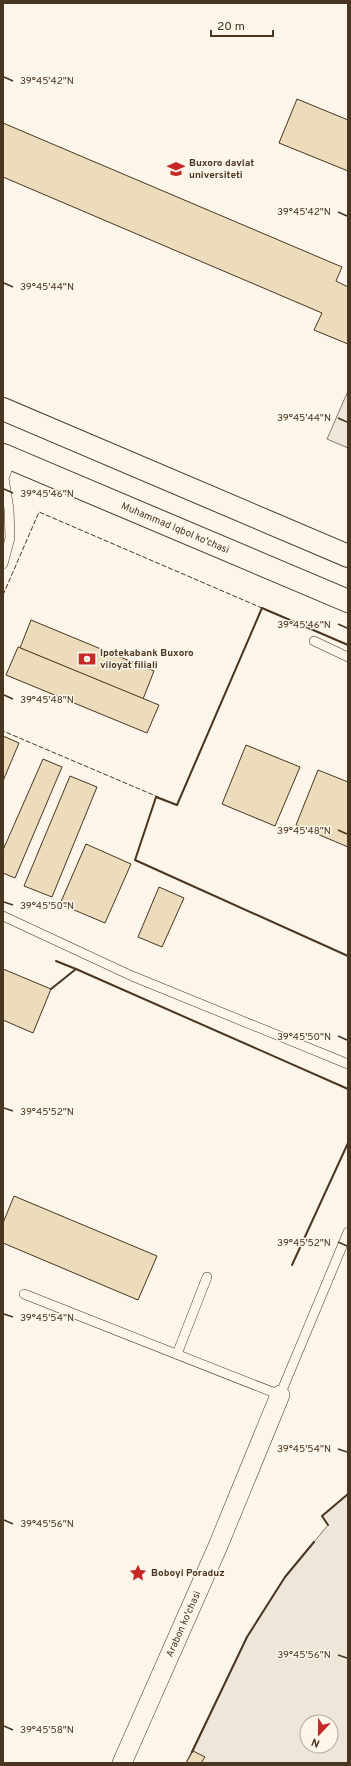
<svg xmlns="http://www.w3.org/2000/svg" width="351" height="1766" viewBox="0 0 351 1766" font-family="Overpass,sans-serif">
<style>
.green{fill:#ede6d9;stroke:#887966;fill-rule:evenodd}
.parking{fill:#ede7d9;stroke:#887966}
.building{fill:#ecdcbc;stroke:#4a3520}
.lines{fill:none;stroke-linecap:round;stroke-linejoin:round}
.service-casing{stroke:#4a3520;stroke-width:10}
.minor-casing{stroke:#4a3520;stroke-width:20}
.primary-casing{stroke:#4a3520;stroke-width:24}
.service{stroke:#fbf6e9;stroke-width:9}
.minor{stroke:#fbf6e9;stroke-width:19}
.primary{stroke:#fbf6e9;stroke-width:22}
.fence{stroke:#4a3520;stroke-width:1;stroke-dasharray:5 2;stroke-linecap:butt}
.wall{stroke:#4a3520;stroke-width:2}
.ticks{fill:none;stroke:#4a3520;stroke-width:1.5}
.labels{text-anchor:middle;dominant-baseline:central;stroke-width:3;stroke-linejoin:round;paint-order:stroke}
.poi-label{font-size:10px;font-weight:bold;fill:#4a3520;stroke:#fbf6e9;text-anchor:start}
.street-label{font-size:10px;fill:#4a3520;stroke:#fbf6e9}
.ticks-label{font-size:10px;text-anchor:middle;fill:#4a3520;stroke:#fbf6e9;stroke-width:3;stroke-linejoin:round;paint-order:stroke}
</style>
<rect width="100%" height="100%" fill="#fbf6e9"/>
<path class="green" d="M348,1494V1763H186L247,1637L285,1577L328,1525L322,1516ZM307,1722H331V1746H307Z"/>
<polygon class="parking" points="348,391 348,448 327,439"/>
<g class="building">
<polygon points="297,99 348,120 348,171 279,143"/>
<polygon points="3,123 342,267 336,281 348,287 348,344 314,330 322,313 3,177"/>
<polygon points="31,620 154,671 143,699 20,648"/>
<polygon points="18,647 159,705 147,733 6,675"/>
<polygon points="3,736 19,743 3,781"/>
<polygon points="246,745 300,767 275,826 222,804"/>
<polygon points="43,759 62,767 15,878 3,873 3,850"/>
<polygon points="318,770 348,782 348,847 296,825"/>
<polygon points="70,776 97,787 52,897 24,886"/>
<polygon points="86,844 131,864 105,923 60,904"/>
<polygon points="159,887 184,898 162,947 138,937"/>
<polygon points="3,969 51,989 33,1033 3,1020"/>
<polygon points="14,1196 157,1256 138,1300 3,1243 3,1223"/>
<polygon points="193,1751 205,1757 201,1763 186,1763"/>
</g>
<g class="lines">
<g class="service-casing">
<g id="service">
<polyline points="3,564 10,538 9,509 4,478 12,458"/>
<polyline points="314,641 348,657"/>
<polyline points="3,916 132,976 348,1064"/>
<polyline points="24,1294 280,1395 348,1232"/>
<polyline points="177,1354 207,1277"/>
</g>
</g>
<g class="minor-casing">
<g id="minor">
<path id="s1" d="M122,1763L218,1546L280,1395"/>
</g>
</g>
<g class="primary-casing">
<g id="primary">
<polyline points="3,409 348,556"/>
<path id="s2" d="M3,455L348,601"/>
</g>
</g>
<use href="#service" class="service"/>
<use href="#minor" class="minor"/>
<use href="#primary" class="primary"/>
<polyline class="fence" points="3,595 39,512 262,608 177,805 3,731"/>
<g class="wall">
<polyline points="348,645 262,608 177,805 156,797 135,860 348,956"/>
<polyline points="56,961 76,969"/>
<polyline points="51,989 76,969 348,1089"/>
<polyline points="292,1265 348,1143"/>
<polyline points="328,1525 322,1516 348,1494"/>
<polyline points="192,1752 247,1637 285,1577 314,1542"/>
</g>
</g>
<path class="ticks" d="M4,77L13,81M338,212L347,216M4,283L13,287M338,418L347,422M4,489L13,493M338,624L347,628M4,695L13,699M338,830L347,834M4,902L13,905M338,1036L347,1040M4,1108L13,1111M338,1242L347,1246M4,1314L13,1317M338,1449L347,1452M4,1520L13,1524M338,1655L347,1658M4,1726L13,1730"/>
<defs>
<g id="university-bare" transform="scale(1.38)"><path d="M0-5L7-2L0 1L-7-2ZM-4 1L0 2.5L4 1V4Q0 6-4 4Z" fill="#c62828" stroke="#fbf6e9" stroke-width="2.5" paint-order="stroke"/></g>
<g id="bank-bare" transform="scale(1.38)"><path d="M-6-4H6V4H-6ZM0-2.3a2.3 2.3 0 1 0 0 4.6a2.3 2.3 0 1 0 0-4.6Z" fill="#c62828" stroke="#fbf6e9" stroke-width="2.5" paint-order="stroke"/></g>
<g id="sight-bare" transform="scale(1.38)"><path d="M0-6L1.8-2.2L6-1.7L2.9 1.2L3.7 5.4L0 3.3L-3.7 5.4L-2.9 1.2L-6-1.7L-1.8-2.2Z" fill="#c62828" stroke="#fbf6e9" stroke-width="2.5" paint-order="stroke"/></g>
</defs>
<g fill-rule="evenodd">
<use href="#university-bare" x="176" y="169"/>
<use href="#bank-bare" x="87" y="659"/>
<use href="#sight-bare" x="138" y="1573"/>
</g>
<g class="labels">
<g class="poi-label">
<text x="189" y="163">Buxoro davlat<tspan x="189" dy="12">universiteti</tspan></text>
<text x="100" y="653">Ipotekabank Buxoro<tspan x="100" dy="12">viloyat filiali</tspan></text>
<text x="151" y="1573">Boboyi Poraduz</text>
</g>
<g class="street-label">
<text stroke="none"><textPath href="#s2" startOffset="187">Muhammad Iqbol ko'chasi</textPath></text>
<text stroke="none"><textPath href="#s1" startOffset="152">Arabon ko'chasi</textPath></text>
</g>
</g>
<g class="ticks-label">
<text x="47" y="84">39°45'42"N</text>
<text x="304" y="215">39°45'42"N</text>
<text x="47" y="290">39°45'44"N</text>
<text x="304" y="421">39°45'44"N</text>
<text x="47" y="497">39°45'46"N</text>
<text x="304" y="628">39°45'46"N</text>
<text x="47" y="703">39°45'48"N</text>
<text x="304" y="834">39°45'48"N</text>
<text x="47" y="909">39°45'50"N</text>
<text x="304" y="1040">39°45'50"N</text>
<text x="47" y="1115">39°45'52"N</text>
<text x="304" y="1246">39°45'52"N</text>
<text x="47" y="1321">39°45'54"N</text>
<text x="304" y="1452">39°45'54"N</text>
<text x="47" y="1527">39°45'56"N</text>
<text x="304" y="1658">39°45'56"N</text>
<text x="47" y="1733">39°45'58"N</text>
</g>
<rect width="351" height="1766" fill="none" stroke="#4a3520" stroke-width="8"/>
<g transform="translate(319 1734) rotate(202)"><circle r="19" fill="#fbf6e9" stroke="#b4a999"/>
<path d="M0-3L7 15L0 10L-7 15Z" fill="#c62828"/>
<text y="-6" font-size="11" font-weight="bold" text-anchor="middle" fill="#4a3520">N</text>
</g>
<path d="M211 30v6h62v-6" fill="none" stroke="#4a3520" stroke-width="2"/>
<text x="217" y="30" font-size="12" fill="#4a3520" stroke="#fbf6e9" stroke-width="3" paint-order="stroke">20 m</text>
</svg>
